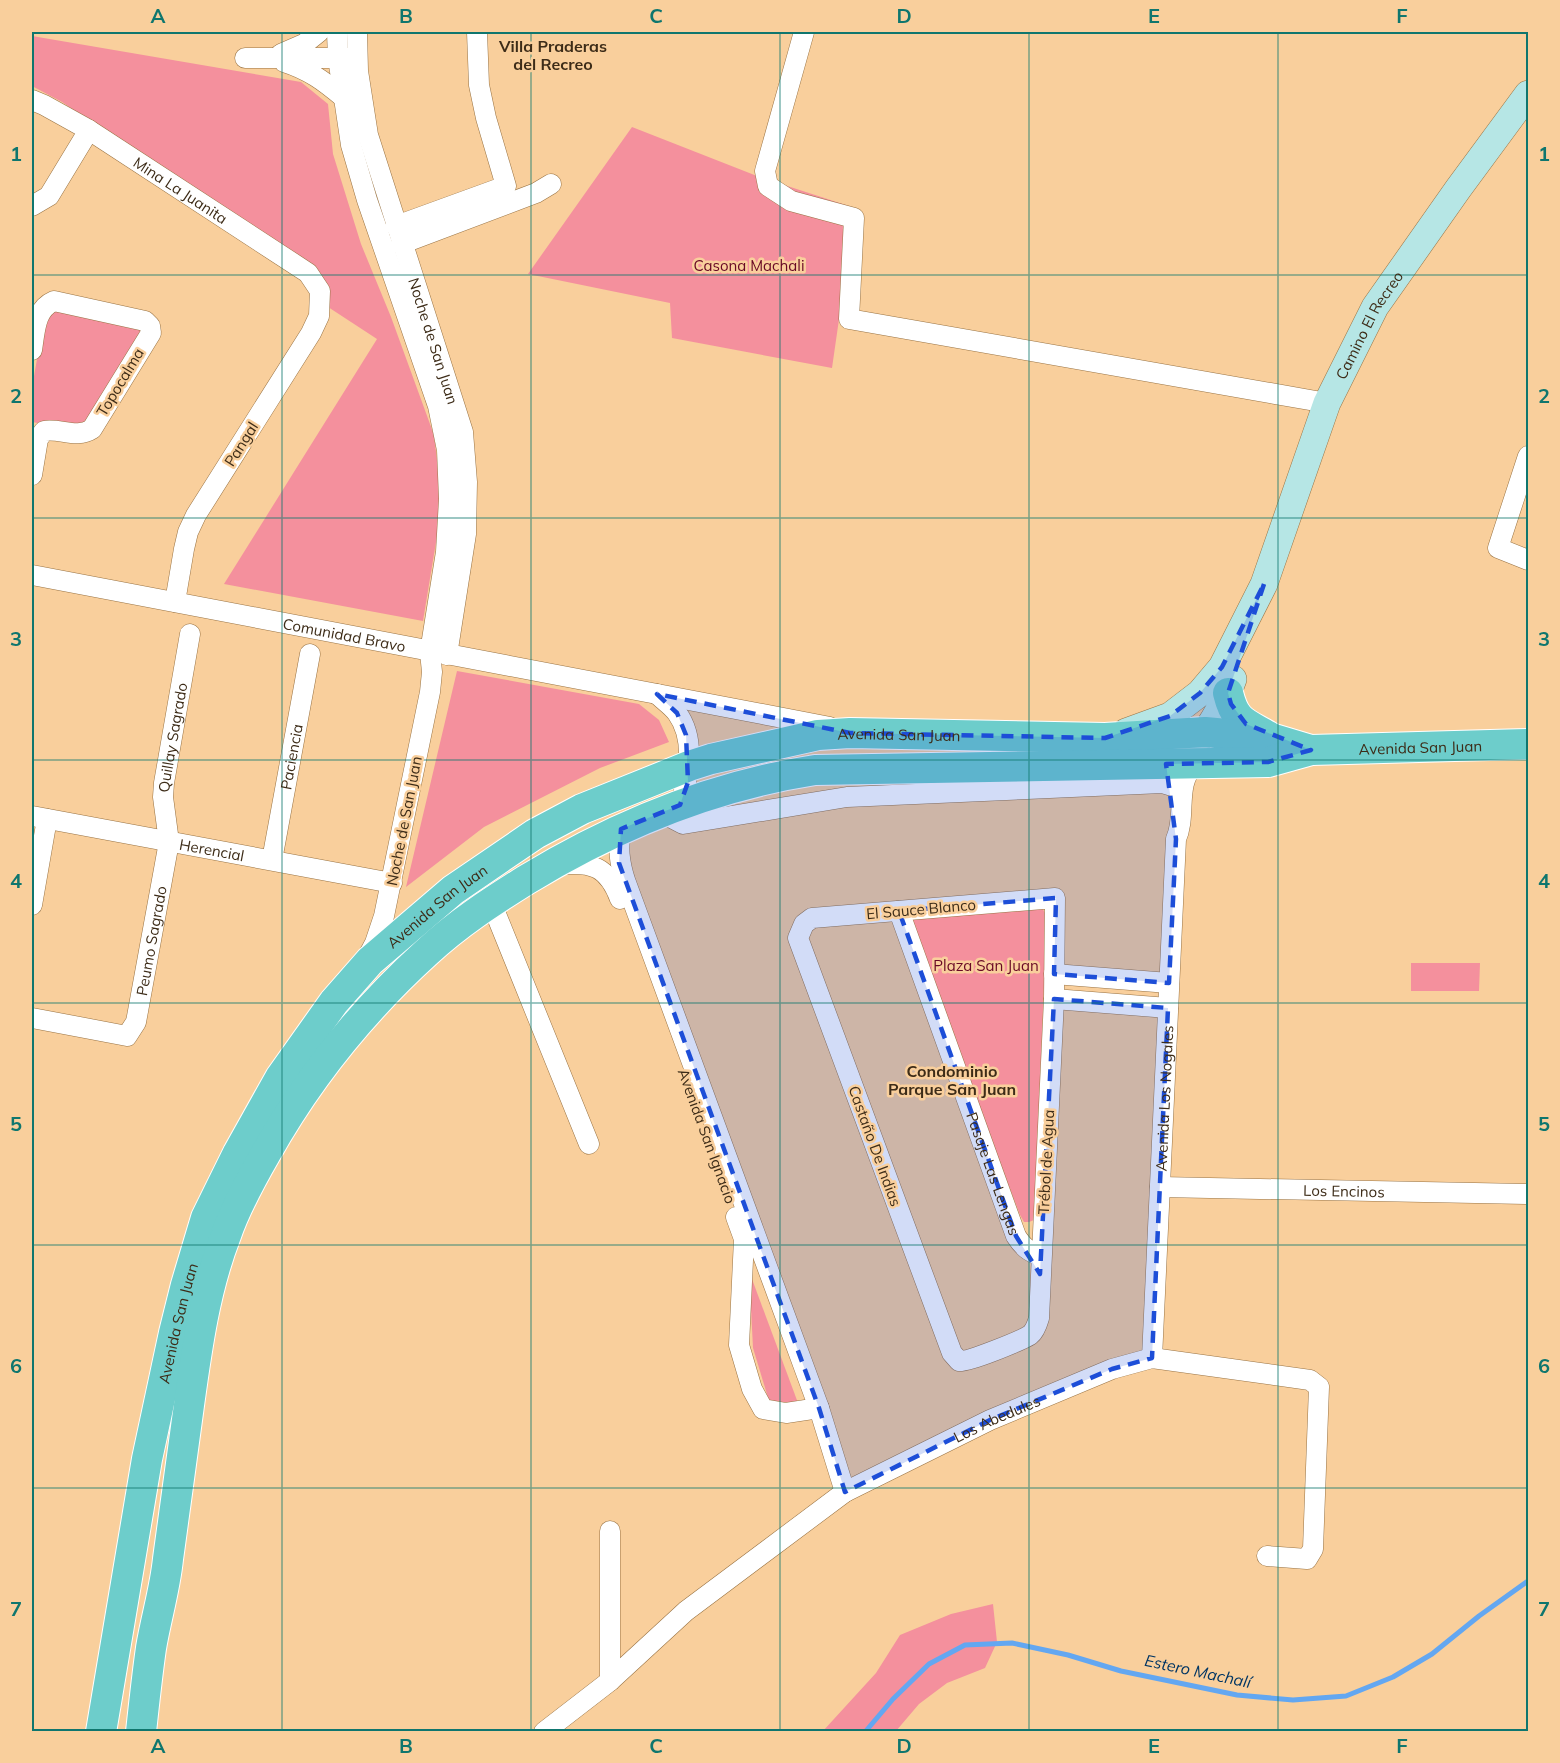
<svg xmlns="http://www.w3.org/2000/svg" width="1560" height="1763" viewBox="0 0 1560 1763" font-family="Mulish,sans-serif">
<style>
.green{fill:#f4909d}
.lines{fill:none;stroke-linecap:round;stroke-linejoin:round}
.stream{stroke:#63a7f1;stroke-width:5}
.street-casing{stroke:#997343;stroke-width:21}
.secondary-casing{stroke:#997343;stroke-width:28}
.primary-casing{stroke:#fff;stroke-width:32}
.street{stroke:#fff;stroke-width:20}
.secondary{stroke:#b6e6e5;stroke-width:27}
.primary{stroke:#6dcdcb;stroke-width:30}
.marked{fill:#1d4ed8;fill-opacity:0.2;stroke:#1d4ed8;stroke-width:4.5;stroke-dasharray:12 8;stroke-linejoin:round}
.grid{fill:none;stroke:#0f766e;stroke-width:1.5;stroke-opacity:0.55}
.labels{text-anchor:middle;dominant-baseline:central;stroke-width:5;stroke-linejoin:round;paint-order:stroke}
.street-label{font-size:15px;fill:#3d2c18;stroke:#f9cf9c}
.park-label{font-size:15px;fill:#680825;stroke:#f9cf9c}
.neighbourhood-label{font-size:16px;font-weight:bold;fill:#3d2c18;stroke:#f9cf9c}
.water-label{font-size:16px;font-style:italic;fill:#013563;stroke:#f9cf9c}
.neatline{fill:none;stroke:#0f766e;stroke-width:2}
.grid-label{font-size:20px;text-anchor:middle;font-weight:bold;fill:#0f766e}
</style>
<rect width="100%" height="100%" fill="#f9cf9c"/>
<g class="green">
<polygon points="32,36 301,82 328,104 333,154 361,244 391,317 434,435 440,486 437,536 423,621 224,584 377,339 325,305 325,291 178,181 62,102 32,86"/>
<polygon points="632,127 757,176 855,208 832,368 672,338 670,303 528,274"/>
<polygon points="58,305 145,329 81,431 32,422 32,387 45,315"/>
<polygon points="457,671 639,704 659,720 669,742 600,768 484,827 406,887"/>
<polygon points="1042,908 1047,916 1034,1220 1029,1222 1024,1222 1020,1215 909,927 913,911"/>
<polygon points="1411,963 1480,963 1479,991 1411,991"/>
<polygon points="749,1271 798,1403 769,1401 753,1348"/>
<polygon points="993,1604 997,1642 985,1668 947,1683 919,1704 896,1731 823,1731 876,1673 900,1635 951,1614"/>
</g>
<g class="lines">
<polyline class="stream" points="865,1732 893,1699 929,1664 965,1645 1012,1643 1068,1655 1121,1671 1237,1695 1293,1700 1346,1696 1393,1677 1432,1654 1479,1616 1528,1581"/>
<g class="street-casing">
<g id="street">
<polyline points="337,32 338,58 351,145 367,200 438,406 447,450 449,499 446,552 430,652 432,672 430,692 384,916 375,943 367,958"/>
<path id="s1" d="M357,32L358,71L368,135L463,432L467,482L466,534L447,655"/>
<polyline points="804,32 765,171 768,186 791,201 854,218 849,319 1327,403"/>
<polyline points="281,54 304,44 319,32"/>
<polyline points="245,58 349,58"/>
<path d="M284,62C309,70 324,81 344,98"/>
<path id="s2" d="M32,100L44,105L89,130L308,273L320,291L319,316L311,333L196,515L188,532L184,549L175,602"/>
<polyline points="32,206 49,196 89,130"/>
<polyline points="396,226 506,186 486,118 479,85 477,32"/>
<polyline points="401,244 536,193 551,184"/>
<path d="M32,350C35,331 35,309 54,301L145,321L150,326L151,333L92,429C77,439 60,428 44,431L38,439L32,475"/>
<polyline points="1528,456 1498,548 1528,560"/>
<path id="s3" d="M32,575L830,727"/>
<path d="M657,694C663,700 672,706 677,713C696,739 689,777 680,805"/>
<polyline points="660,812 683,824 847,797 1162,783 1172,786"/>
<path id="s4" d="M32,816L392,883"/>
<path d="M621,829C618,848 619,861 625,880L819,1408L845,1492"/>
<path id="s5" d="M272,860L310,654"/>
<path d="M559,865C592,861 608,867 620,899"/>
<path d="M1055,898L1054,999L1039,1318C1037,1325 1035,1331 1030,1335C1022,1340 967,1363 959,1361L952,1353L798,938L804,924L812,918Z"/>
<polyline points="491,902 589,1144"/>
<polyline points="32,905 47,819"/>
<path id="s6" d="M899,911L1016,1236C1023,1247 1029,1252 1041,1256"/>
<polyline points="1054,974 1169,983"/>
<polyline points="1054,999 1168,1008"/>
<path id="s7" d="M32,1018L127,1036L136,1022L169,842L163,797L164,783L190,634"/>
<path id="s8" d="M1160,1187L1528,1194"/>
<polyline points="736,1217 744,1239 739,1345 752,1389 763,1409 786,1413 819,1408"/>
<path id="s9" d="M1152,1358L1176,839C1187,815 1174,784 1195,764"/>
<polyline points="610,1681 610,1531"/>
<path id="s10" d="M544,1732L610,1681L686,1611L845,1492L990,1420L1112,1369L1152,1358L1310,1380L1319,1387L1313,1549L1307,1559L1267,1556"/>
</g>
</g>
<g class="secondary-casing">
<g id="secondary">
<path id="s11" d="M1126,732L1170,716L1200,693L1222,667L1264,584L1327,403L1375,307L1458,189L1528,94"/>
<path d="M1154,761C1164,758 1177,756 1186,751C1205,740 1226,700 1233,679"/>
</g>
</g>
<g class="primary-casing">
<g id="primary">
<path d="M1228,693C1235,722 1244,722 1268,736"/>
<path id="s12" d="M101,1732L147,1459L174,1333L186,1285L206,1218L238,1153L280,1078L334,1002L370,961L453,890L535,834L582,809L689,766L711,759L818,735L850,733L1105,738L1205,732L1271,738L1311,750"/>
<path id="s13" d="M141,1732C144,1704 147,1676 151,1648C156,1618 165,1589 168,1559C175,1508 182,1456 189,1405C197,1347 205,1289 226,1235C236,1206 251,1179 266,1153C308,1078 363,1010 427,952C457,924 491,902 526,880C615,826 712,786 815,770L1268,762L1311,750L1528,744"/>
</g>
</g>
<use href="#street" class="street"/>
<use href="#secondary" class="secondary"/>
<use href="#primary" class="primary"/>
</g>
<path class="marked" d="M1264,584L1228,693L1231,704L1246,724L1311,750L1268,762L1166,764L1176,839L1169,983L1054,974L1056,898L899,911L1016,1236L1040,1274L1054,999L1168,1008L1152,1358L1112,1369L990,1420L845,1492L819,1408L619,863L621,829L680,805L688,782L686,735L677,713L657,694L850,733L1105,738L1170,716L1200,693L1222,667Z"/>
<path class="grid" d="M282,32V1732M531,32V1732M780,32V1732M1029,32V1732M1278,32V1732M32,275H1528M32,518H1528M32,760H1528M32,1003H1528M32,1245H1528M32,1488H1528"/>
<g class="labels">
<g class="street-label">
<text stroke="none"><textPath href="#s2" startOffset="174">Mina La Juanita</textPath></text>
<text stroke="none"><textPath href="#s11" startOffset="492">Camino El Recreo</textPath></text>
<text stroke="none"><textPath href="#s1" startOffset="320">Noche de San Juan</textPath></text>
<text transform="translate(120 382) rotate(-59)">Topocalma</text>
<text transform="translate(241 444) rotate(-58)">Pangal</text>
<text stroke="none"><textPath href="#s3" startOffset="318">Comunidad Bravo</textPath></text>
<text stroke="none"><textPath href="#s12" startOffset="1422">Avenida San Juan</textPath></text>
<text stroke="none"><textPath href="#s7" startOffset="402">Quillay Sagrado</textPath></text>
<text stroke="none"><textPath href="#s13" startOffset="1896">Avenida San Juan</textPath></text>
<text stroke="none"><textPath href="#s5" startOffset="105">Paciencia</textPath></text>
<text transform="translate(404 821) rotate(-79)">Noche de San Juan</text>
<text stroke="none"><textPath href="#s4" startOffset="183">Herencial</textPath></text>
<text stroke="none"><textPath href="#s12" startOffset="918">Avenida San Juan</textPath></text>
<text transform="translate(921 909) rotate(-5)">El Sauce Blanco</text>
<text stroke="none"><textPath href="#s7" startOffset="196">Peumo Sagrado</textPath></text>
<text stroke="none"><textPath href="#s9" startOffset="260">Avenida Los Nogales</textPath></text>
<text transform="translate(707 1136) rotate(70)">Avenida San Ignacio</text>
<text transform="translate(875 1146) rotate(70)">Castaño De Indias</text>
<text transform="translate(1046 1162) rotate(-87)">Trébol de Agua</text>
<text stroke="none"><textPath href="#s6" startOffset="279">Pasaje Las Lengas</textPath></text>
<text stroke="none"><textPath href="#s8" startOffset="184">Los Encinos</textPath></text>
<text stroke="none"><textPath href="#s12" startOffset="416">Avenida San Juan</textPath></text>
<text stroke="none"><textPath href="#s10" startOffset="554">Los Abedules</textPath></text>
</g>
<g class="park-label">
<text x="749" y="265">Casona Machali</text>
<text x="986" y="965">Plaza San Juan</text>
</g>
<g class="neighbourhood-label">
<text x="553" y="46">Villa Praderas<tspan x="553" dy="18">del Recreo</tspan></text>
<text x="952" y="1071">Condominio<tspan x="952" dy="18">Parque San Juan</tspan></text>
</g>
<g class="water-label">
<text transform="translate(1198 1671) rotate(12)">Estero Machalí</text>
</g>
</g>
<rect width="1560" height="1763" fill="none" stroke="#f9cf9c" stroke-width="66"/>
<rect x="33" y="33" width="1494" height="1697" class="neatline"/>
<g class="grid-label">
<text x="158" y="23">A</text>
<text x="406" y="23">B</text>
<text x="656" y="23">C</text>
<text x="904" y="23">D</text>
<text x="1154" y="23">E</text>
<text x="1402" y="23">F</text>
<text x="16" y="161">1</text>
<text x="1544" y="161">1</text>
<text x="16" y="403">2</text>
<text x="1544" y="403">2</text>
<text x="16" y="646">3</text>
<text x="1544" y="646">3</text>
<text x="16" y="888">4</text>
<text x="1544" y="888">4</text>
<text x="16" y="1131">5</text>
<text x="1544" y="1131">5</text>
<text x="16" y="1373">6</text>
<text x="1544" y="1373">6</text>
<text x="16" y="1616">7</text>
<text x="1544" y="1616">7</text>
<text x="158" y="1753">A</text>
<text x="406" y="1753">B</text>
<text x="656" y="1753">C</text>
<text x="904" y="1753">D</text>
<text x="1154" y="1753">E</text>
<text x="1402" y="1753">F</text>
</g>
</svg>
